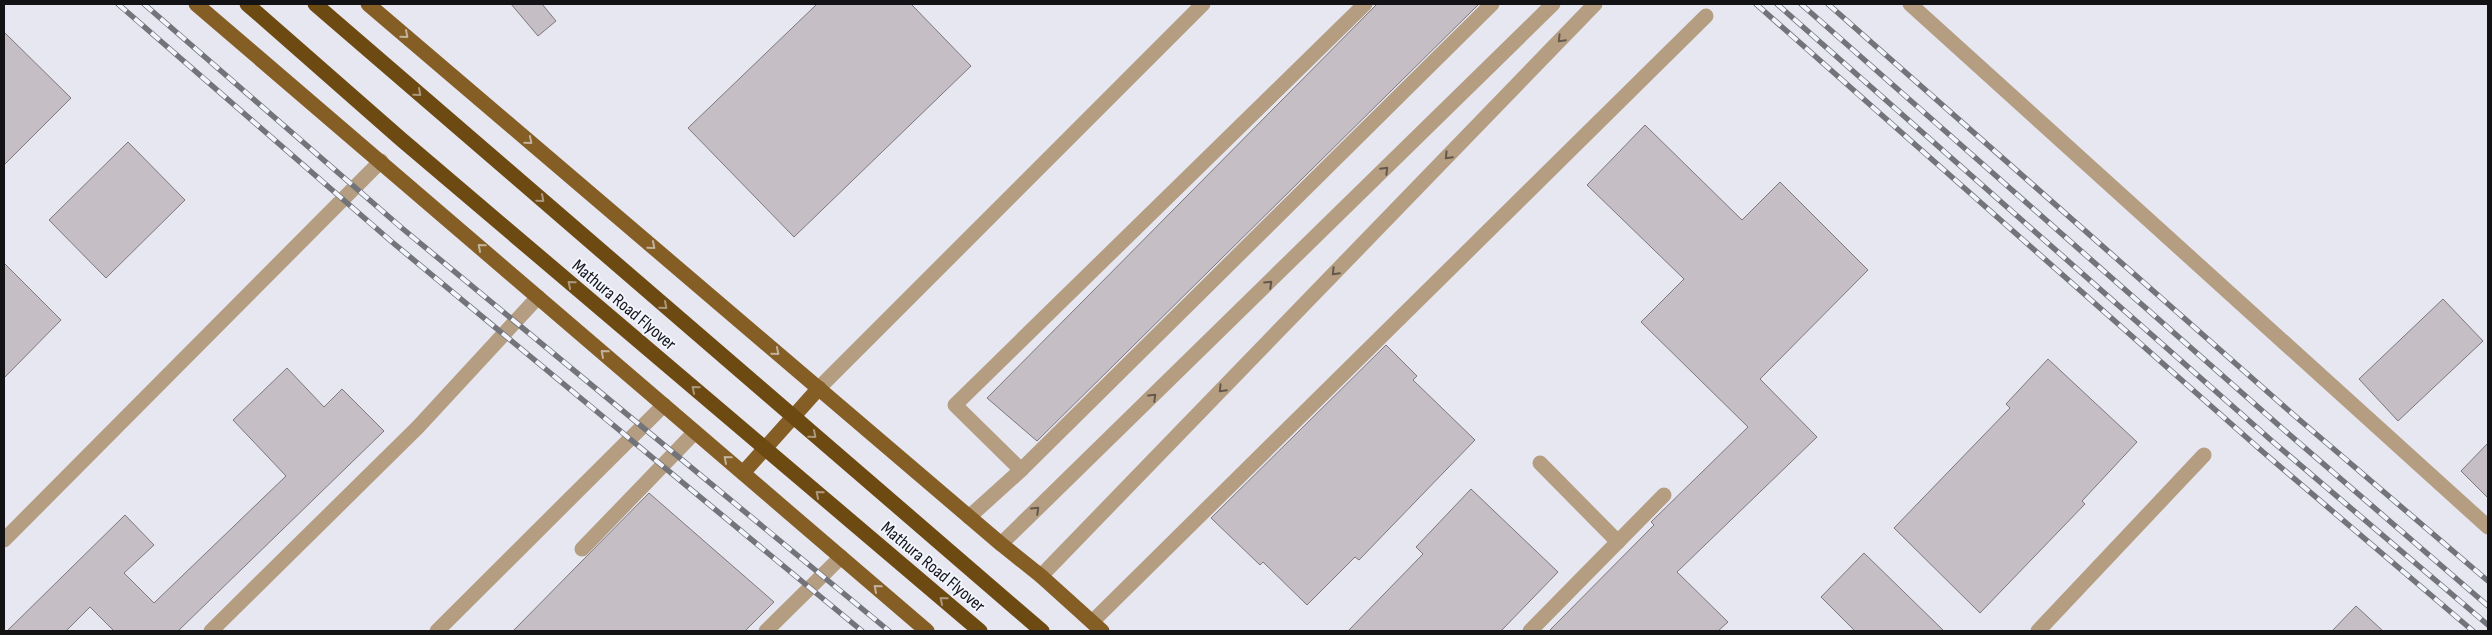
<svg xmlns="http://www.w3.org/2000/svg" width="2492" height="635" viewBox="0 0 2492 635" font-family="'Sofia Sans Condensed',sans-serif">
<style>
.building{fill:#c5bec5;stroke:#7e777e}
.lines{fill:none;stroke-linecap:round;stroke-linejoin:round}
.minor{stroke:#b49d81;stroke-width:15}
.major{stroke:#855e25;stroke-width:15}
.rail-casing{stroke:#73747a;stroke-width:5.5}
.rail{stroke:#f3f5fe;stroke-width:4;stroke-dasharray:11;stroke-linecap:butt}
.highway-bridge{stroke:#6e4a13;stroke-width:15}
.oneway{stroke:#c2b19c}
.oneway2{stroke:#64584c}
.oneway3{stroke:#aa977d}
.labels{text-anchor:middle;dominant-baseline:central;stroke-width:4;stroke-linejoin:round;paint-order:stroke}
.street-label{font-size:18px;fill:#131316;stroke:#f3f5fe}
</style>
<rect width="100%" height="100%" fill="#e6e7f1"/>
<g class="building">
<polygon points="511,4 542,4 556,21 538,36"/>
<polygon points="817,4 911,4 971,66 794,237 688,128"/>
<polygon points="1377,4 1479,4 1037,441 987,398"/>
<polygon points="4,32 71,98 4,165"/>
<polygon points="1645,125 1742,220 1780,182 1868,270 1760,379 1817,437 1677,572 1728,622 1718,631 1549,631 1654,525 1651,522 1748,427 1641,322 1684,279 1587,185"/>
<polygon points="128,142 185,200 106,278 49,220"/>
<polygon points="4,263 61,320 4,378"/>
<polygon points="2443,299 2483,341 2398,421 2359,379"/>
<polygon points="1386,345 1417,376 1413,380 1475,440 1359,560 1355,557 1307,605 1263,562 1260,565 1211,518"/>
<polygon points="2048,359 2137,442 2082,501 2085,504 1980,613 1894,528 2010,408 2006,404"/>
<polygon points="287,368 324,407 342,389 384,431 178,631 114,631 90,607 66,631 7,631 125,515 154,545 124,573 154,603 286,476 233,420"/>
<polygon points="2488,443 2488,498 2461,471"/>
<polygon points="1471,489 1558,572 1501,631 1348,631 1423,554 1416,547"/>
<polygon points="649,493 774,602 745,631 513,631"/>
<polygon points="1864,553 1944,631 1855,631 1821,597"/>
<polygon points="2356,606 2383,631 2332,631"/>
</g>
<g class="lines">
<g class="minor">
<polyline points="1910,4 2488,527"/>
<polyline points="819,388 1203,4"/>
<polyline points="1540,463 1618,542"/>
<polyline points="1021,470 955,405 1365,4"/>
<polyline points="969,517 1021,470 1492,4"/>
<polyline points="4,540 381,161"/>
<polyline points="1001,544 1553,4"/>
<polyline points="582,549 695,432"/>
<polyline points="1041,576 1595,4"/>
<polyline points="1092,622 1706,16"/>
<polyline points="211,631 418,427 538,297"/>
<polyline points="437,631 664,405"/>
<polyline points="766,631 841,557"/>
<polyline points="1530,631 1664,495"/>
<polyline points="2038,631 2204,455"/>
</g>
<g class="major">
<polyline points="196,4 927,631"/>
<polyline points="368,4 1001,544 1041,576 1102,631"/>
<polyline points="743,473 819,388"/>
</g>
<g class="rail-casing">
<g id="rail">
<polyline points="118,4 392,242 862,631"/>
<polyline points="144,4 403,229 889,631"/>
<polyline points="1756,4 2263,452 2473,631"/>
<polyline points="1777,4 2272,441 2488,625"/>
<polyline points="1801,4 2283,429 2488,606"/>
<polyline points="1828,4 2295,416 2488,581"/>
</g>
</g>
<use href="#rail" class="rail"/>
<g class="highway-bridge">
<polyline points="247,4 402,140 980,631"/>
<polyline points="315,4 1042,631"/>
</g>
</g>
<defs><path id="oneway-chevron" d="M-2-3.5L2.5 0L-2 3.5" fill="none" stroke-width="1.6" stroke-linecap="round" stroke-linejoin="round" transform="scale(1.25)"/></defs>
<g class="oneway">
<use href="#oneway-chevron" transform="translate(405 35) rotate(41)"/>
<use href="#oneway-chevron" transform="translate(529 141) rotate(40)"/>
<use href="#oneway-chevron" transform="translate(652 246) rotate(40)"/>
<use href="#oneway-chevron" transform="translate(481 247) rotate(-139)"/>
<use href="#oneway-chevron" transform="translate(776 352) rotate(40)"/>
<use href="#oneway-chevron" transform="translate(604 353) rotate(-139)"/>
<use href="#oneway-chevron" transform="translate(727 459) rotate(-139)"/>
<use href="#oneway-chevron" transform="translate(877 588) rotate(-139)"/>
</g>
<g class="oneway2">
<use href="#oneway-chevron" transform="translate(1561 39) rotate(134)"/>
<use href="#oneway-chevron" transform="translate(1448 156) rotate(134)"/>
<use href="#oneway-chevron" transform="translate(1385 170) rotate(-45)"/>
<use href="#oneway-chevron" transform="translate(1335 272) rotate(134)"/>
<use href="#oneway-chevron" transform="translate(1269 284) rotate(-44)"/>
<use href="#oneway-chevron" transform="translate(1222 389) rotate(134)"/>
<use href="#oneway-chevron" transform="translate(1153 397) rotate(-44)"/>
<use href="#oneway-chevron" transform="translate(1036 510) rotate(-44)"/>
</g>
<g class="oneway3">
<use href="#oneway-chevron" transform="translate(418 93) rotate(41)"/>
<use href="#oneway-chevron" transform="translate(541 199) rotate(41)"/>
<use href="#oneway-chevron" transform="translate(571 284) rotate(-140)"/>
<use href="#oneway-chevron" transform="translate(664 306) rotate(41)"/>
<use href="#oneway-chevron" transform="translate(695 389) rotate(-140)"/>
<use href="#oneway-chevron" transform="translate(813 435) rotate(41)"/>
<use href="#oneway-chevron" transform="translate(819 494) rotate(-140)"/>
<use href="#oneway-chevron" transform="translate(943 600) rotate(-140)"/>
</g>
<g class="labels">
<g class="street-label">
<text transform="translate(624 305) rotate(40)">Mathura Road Flyover</text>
<text transform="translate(933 567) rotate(40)">Mathura Road Flyover</text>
</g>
</g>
<rect width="2492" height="635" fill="none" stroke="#131316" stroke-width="10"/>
</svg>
